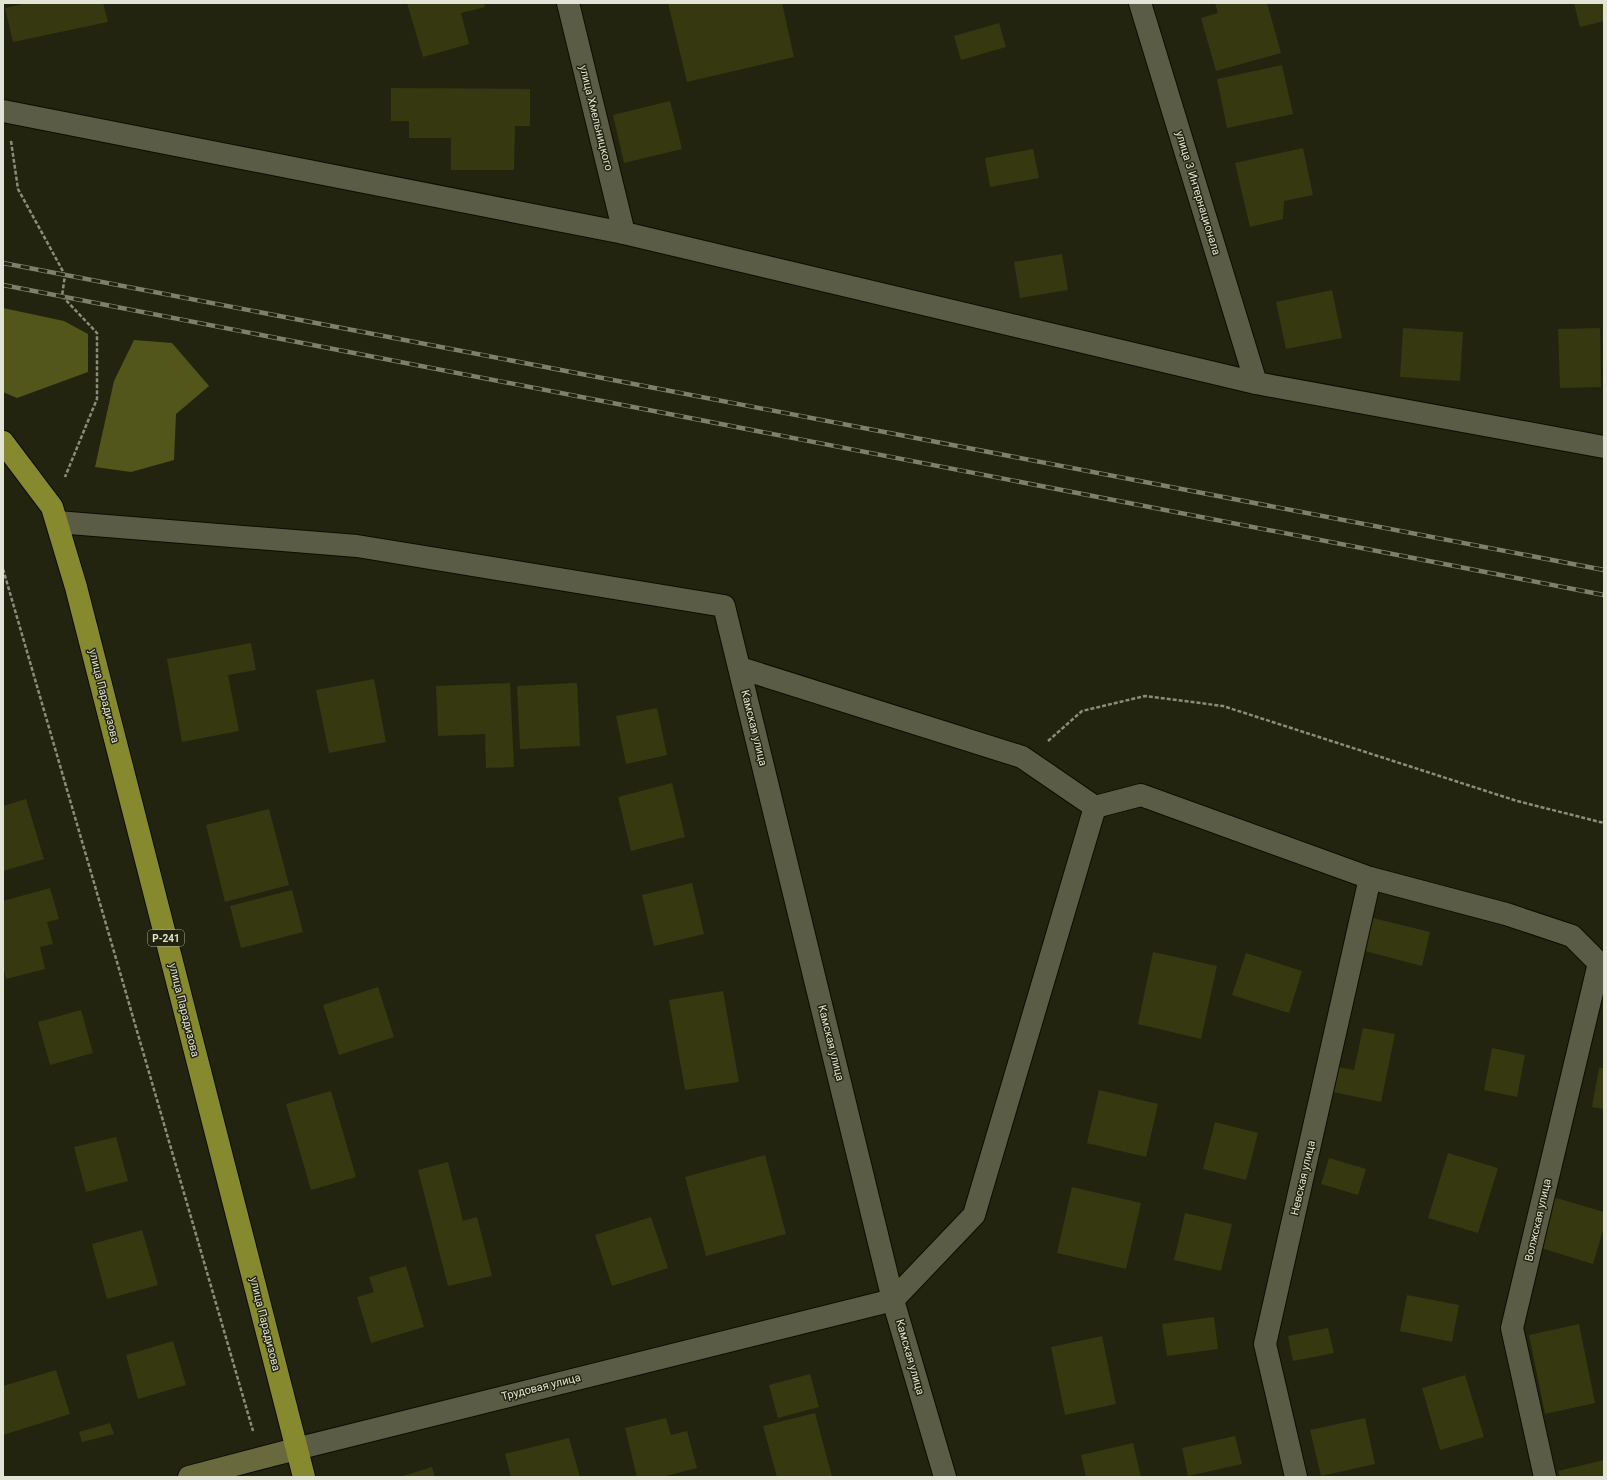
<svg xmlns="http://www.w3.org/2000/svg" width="1607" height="1480" viewBox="0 0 1607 1480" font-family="Roboto,sans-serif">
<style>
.forest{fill:#53561b}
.building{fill:#36380f}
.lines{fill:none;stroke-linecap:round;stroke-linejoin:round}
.street-casing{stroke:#0c0d00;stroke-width:24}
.secondary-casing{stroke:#0c0d00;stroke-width:24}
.highway-casing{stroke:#0c0d00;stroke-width:24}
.path{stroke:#8b8c7b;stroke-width:2.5;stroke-dasharray:4 2;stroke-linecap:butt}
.street{stroke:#5b5c45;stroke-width:22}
.secondary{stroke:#686a3e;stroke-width:22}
.highway{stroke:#86892d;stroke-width:22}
.rail-casing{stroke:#7e7f6d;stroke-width:4.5}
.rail{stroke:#23240f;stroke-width:3;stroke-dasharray:9;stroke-linecap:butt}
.labels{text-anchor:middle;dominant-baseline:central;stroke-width:3;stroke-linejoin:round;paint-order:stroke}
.shield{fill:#23240f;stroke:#a9aa9a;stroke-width:1}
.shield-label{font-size:10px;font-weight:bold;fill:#e2e4d6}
.street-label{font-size:11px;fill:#e2e4d6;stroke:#23240f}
</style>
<rect width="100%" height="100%" fill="#23240f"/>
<g class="forest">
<polygon points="3,308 64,321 88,334 88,372 17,398 3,392"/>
<polygon points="134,340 172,343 209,386 176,414 174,460 131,472 95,467 114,381"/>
</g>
<g class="building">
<polygon points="27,3 103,3 108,22 13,42 5,8"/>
<polygon points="407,3 484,3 485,7 461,13 469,44 423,57"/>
<polygon points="668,3 782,3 794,57 687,82"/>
<polygon points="1215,3 1267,3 1281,53 1216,71 1201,18 1218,13"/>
<polygon points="1574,3 1604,3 1604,21 1580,27"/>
<polygon points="999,23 1006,47 961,60 954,36"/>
<polygon points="1282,65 1293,114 1227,128 1217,79"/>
<polygon points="391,88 530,89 530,126 515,126 514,170 451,170 451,138 409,138 409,121 391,121"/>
<polygon points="670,101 682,149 624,163 613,115"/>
<polygon points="1303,148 1313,195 1284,201 1283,219 1250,227 1235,163"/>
<polygon points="1033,149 1039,178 990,187 985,158"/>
<polygon points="1062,254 1068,290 1020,298 1014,262"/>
<polygon points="1332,290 1342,338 1286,349 1276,302"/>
<polygon points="1403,328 1463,332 1460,381 1400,377"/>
<polygon points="1600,328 1601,387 1560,388 1558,329"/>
<polygon points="251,643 256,670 228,675 239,731 182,742 167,659"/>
<polygon points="374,679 386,742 329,753 316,690"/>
<polygon points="510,683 514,767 486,768 485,734 438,736 436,686"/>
<polygon points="577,683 580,746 520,749 517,686"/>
<polygon points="657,708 667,755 626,764 616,716"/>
<polygon points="672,783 685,837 631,851 618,797"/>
<polygon points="26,799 44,859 3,871 3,806"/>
<polygon points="269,809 289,885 225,902 206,825"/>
<polygon points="692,883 704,934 654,946 642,895"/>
<polygon points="50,888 59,919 47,922 53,944 40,947 45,969 6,979 3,967 3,901"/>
<polygon points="292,890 303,932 241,948 230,906"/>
<polygon points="1373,918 1430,932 1422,966 1365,951"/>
<polygon points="1153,952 1217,966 1201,1039 1138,1024"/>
<polygon points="1246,953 1302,971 1289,1013 1232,995"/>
<polygon points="378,987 394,1037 339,1055 323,1005"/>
<polygon points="723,991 739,1082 685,1090 669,1000"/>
<polygon points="81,1010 93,1053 50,1065 38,1022"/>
<polygon points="1363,1028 1395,1034 1381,1102 1333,1092 1338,1067 1354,1070"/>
<polygon points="1492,1048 1525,1055 1517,1097 1484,1090"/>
<polygon points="1599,1068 1604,1068 1604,1109 1592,1107"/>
<polygon points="1099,1090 1158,1104 1146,1157 1087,1143"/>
<polygon points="331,1091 356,1177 311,1190 286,1104"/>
<polygon points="1215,1122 1258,1133 1246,1180 1203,1169"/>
<polygon points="116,1137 128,1181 86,1192 74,1147"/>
<polygon points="1448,1153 1498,1168 1478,1233 1428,1218"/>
<polygon points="765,1155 786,1234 706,1256 685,1177"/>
<polygon points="1329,1158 1366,1169 1358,1195 1321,1184"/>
<polygon points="448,1162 463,1221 477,1217 492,1276 448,1286 418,1170"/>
<polygon points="1072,1187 1141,1203 1126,1269 1057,1253"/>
<polygon points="1553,1197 1604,1212 1604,1227 1593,1264 1538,1247"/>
<polygon points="1185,1213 1232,1224 1221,1271 1174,1260"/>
<polygon points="651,1217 668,1268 612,1286 595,1235"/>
<polygon points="142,1230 158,1285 107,1299 92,1244"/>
<polygon points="406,1266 424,1327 371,1343 357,1297 374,1292 369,1277"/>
<polygon points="1407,1295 1459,1305 1452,1342 1400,1331"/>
<polygon points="1214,1317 1218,1349 1167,1356 1162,1324"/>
<polygon points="1579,1324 1595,1403 1545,1414 1529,1335"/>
<polygon points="1328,1328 1334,1353 1293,1361 1288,1336"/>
<polygon points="1102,1336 1116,1404 1065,1415 1051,1347"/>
<polygon points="173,1341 186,1385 138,1399 126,1355"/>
<polygon points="56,1370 70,1414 3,1435 3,1386"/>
<polygon points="810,1374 819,1407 778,1418 769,1385"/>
<polygon points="1465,1375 1484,1437 1440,1450 1422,1388"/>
<polygon points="815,1413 832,1477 777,1477 763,1426"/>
<polygon points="666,1418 671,1435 687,1431 697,1468 662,1477 637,1477 625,1428"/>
<polygon points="1365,1418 1375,1464 1321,1476 1310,1430"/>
<polygon points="110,1423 114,1434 82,1442 79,1432"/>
<polygon points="1235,1436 1242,1464 1188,1476 1182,1448"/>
<polygon points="569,1438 580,1477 511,1477 505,1454"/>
<polygon points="1133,1443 1141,1477 1086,1477 1081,1455"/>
<polygon points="1604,1460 1604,1477 1560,1477 1558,1471"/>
<polygon points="432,1467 435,1477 400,1477"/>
</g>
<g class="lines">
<g class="street-casing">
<g id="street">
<polyline points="568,3 624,233"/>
<polyline points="1140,3 1256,383"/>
<polyline points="3,111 624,233 1256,383 1604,447"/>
<polyline points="57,522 357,546 724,606 893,1300 945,1477"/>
<polyline points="1095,807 1141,795 1370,878 1506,914 1572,936 1599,963 1604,964"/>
<polyline points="296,1449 893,1300 974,1215 1095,807 1022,757 740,668"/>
<polyline points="1296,1477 1265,1344 1370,878"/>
<polyline points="1545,1477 1512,1328 1599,963"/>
</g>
</g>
<g class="secondary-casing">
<polyline id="secondary" points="189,1477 296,1449"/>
</g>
<g class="highway-casing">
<polyline id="highway" points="3,442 52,507 76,587 304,1477"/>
</g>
<g class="path">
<polyline points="11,141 18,189 65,275 62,296 97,333 97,399 65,477"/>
<polyline points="3,569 253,1431"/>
<polyline points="1048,741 1082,711 1145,696 1223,706 1517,801 1604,823"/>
</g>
<use href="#street" class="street"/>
<use href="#secondary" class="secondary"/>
<use href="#highway" class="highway"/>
<g class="rail-casing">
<g id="rail">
<polyline points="3,263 1604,570"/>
<polyline points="3,285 1604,595"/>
</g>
</g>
<use href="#rail" class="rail"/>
</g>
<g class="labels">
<rect class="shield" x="148" y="930" width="36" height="16" rx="3"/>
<g class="shield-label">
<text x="166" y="938">Р-241</text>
</g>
<g class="street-label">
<text transform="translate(596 118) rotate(76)">улица Хмельницкого</text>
<text transform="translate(1198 193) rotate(73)">улица 3 Интернационала</text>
<text transform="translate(104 696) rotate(76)">улица Парадизова</text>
<text transform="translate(754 728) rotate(76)">Камская улица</text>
<text transform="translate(184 1010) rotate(76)">улица Парадизова</text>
<text transform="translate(831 1043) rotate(76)">Камская улица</text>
<text transform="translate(1303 1178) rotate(-77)">Невская улица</text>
<text transform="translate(1538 1220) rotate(-77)">Волжская улица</text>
<text transform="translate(265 1324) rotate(76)">улица Парадизова</text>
<text transform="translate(910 1357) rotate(74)">Камская улица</text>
<text transform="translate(541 1387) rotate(-14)">Трудовая улица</text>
</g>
</g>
<rect width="1607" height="1480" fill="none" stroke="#e2e4d6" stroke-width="8"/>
</svg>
